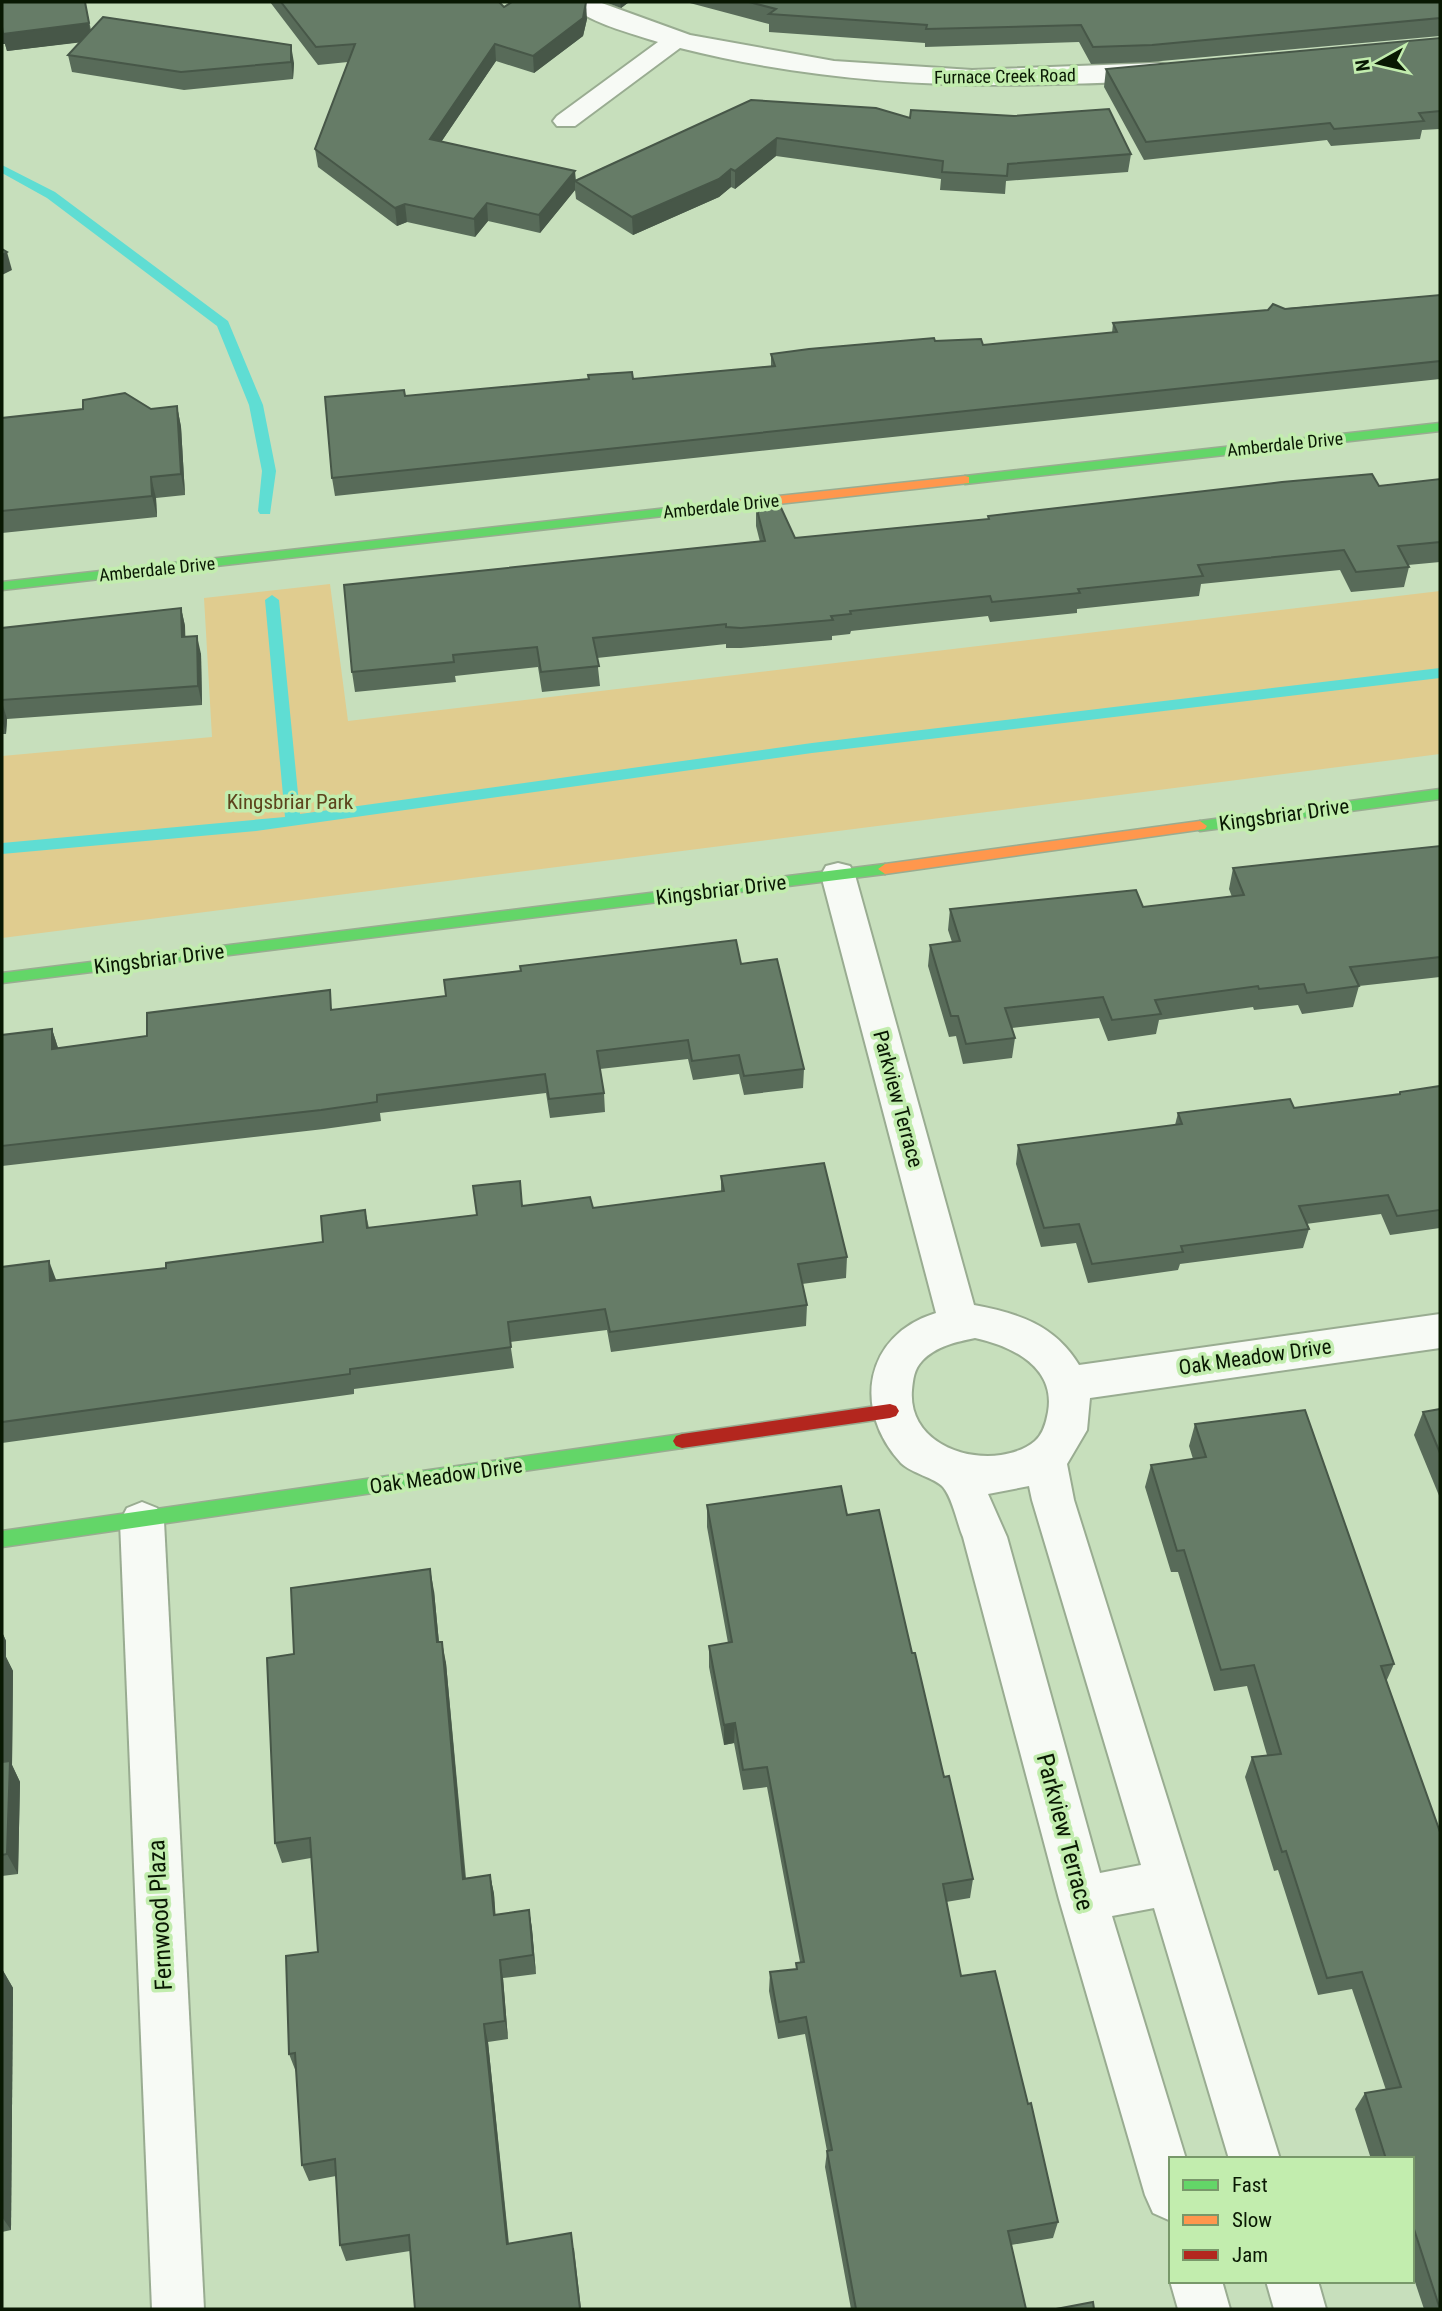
<svg xmlns="http://www.w3.org/2000/svg" width="1442" height="2311" viewBox="0 0 1442 2311" font-family="'Roboto Condensed',sans-serif">
<style>
.green{fill:#e0cc8f}
.lines{fill:none;stroke-linecap:round;stroke-linejoin:round}
.stream{fill:#5fddd3;fill-rule:evenodd}
.street-casing{stroke:#99ac91;stroke-width:4}
.fast-casing{stroke:#99ac91;stroke-width:3}
.slow-casing{stroke:#99ac91;stroke-width:3}
.jam-casing{stroke:#99ac91;stroke-width:3}
.street{fill:#f7faf5;fill-rule:evenodd}
.fast{fill:#63d668;fill-rule:evenodd}
.slow{fill:#ff974d;fill-rule:evenodd}
.jam{fill:#b3261e;fill-rule:evenodd}
.wall{fill:#586b59}
.shaded-wall{fill:#475748}
.building{fill:#667c67;stroke:#475748;stroke-width:2}
.labels{text-anchor:middle;dominant-baseline:central;stroke-width:7;stroke-linejoin:round;paint-order:stroke}
.far-street-label{font-size:18px;fill:#091803;stroke:#c2edae}
.park-label{font-size:21px;fill:#5d441d;stroke:#c2edae}
.street-label{font-size:21px;fill:#091803;stroke:#c2edae}
.near-street-label{font-size:24px;fill:#091803;stroke:#c2edae}
</style>
<rect width="100%" height="100%" fill="#c7dfbc"/>
<polygon class="green" points="330,584 348,721 1440,591 1440,754 2,938 2,756 212,737 204,598"/>
<g class="lines">
<g class="stream">
<polygon points="2,165 55,192 228,321 263,405 276,471 270,514 260,514 258,511 262,471 249,405 217,326 47,198 2,173"/>
<polygon points="272,595 279,600 300,814 812,743 1440,668 1440,678 812,753 256,831 2,854 2,843 285,817 265,600"/>
</g>
<g class="street-casing">
<g id="street">
<path d="M568,2H599L690,35L834,61L972,70L1158,63L1167,65L1170,70L1167,75C1132,84 1091,83 1055,84C929,88 803,79 680,48L575,126H557L553,121L557,116L658,42C636,35 580,20 568,2Z"/>
<path d="M838,863L850,866L855,875L974,1305C1018,1313 1055,1325 1079,1365L1440,1314V1348L1090,1398L1087,1430L1067,1464L1074,1500L1280,2159H1229L1154,1908L1112,1916L1186,2159H1171V2221L1153,2213L1145,2195L1059,1899L963,1537C957,1523 953,1499 943,1487C935,1478 911,1473 901,1463C852,1410 864,1335 936,1313L821,875L826,866ZM975,1338C1012,1346 1056,1367 1048,1412C1046,1423 1043,1434 1035,1441C1026,1449 1013,1453 1001,1455C961,1461 908,1439 912,1390C913,1380 914,1369 922,1361C936,1346 956,1342 975,1338ZM1029,1486L1032,1500L1141,1865L1100,1873L1007,1537L988,1494Z"/>
<polygon points="142,1502 157,1508 164,1521 204,2309 152,2309 120,1521 127,1508"/>
<polygon points="1171,2278 1171,2281 1222,2281 1230,2309 1178,2309 1170,2281"/>
<polygon points="1266,2281 1318,2281 1326,2309 1274,2309"/>
</g>
</g>
<g class="fast-casing">
<g id="fast">
<polygon points="1440,423 1440,431 965,484 959,480 965,476"/>
<polygon points="686,506 692,510 690,513 2,590 2,582"/>
<polygon points="1440,789 1440,799 1200,831 1193,826 1200,821"/>
<polygon points="885,864 892,869 885,874 2,983 2,973"/>
<polygon points="682,1434 688,1436 691,1441 688,1446 682,1448 2,1547 2,1531"/>
</g>
</g>
<g class="slow-casing">
<g id="slow">
<polygon points="965,476 969,477 969,483 686,514 680,510 686,506"/>
<polygon points="1200,821 1207,826 1205,829 885,874 878,869 885,864"/>
</g>
</g>
<g class="jam-casing">
<polygon id="jam" points="890,1404 896,1406 899,1411 896,1416 890,1418 682,1448 676,1446 673,1441 676,1436 682,1434"/>
</g>
<use href="#street" class="street"/>
<use href="#fast" class="fast"/>
<use href="#slow" class="slow"/>
<use href="#jam" class="jam"/>
</g>
<g class="wall">
<polygon points="85,2 91,30 294,63 293,79 184,90 72,72 68,55 80,42 7,51 5,44"/>
<polygon points="270,2 499,2 504,7 587,19 583,36 534,73 496,61 441,142 575,171 576,180 751,100 910,118 1131,154 1128,172 1006,181 1005,194 940,190 941,179 776,156 735,189 731,187 719,197 633,235 576,199 575,190 540,233 488,221 475,237 407,222 397,226 318,167 315,149 348,62 318,65"/>
<polygon points="605,2 629,2 621,8"/>
<polygon points="686,2 1440,2 1440,36 1150,62 1091,64 1079,42 925,47 925,43 769,32 769,24"/>
<polygon points="1440,38 1440,129 1422,130 1420,139 1331,146 1327,140 1144,160 1104,87 1106,69"/>
<polygon points="1440,295 1440,379 335,496 332,478 405,396 633,379 771,366 771,354 935,341 983,345 1112,333 1113,323"/>
<polygon points="177,406 181,427 185,495 156,498 157,517 2,533 2,418 151,409"/>
<polygon points="1440,479 1440,562 1408,565 1409,567 1404,587 1351,592 1340,570 1201,584 1199,596 1077,609 1077,613 990,622 988,616 851,631 850,634 832,636 832,640 741,648 726,648 726,644 597,658 600,686 542,692 538,667 455,676 456,682 355,692 352,672 760,542 756,526 756,506 795,538 988,520 988,516 1379,486"/>
<polygon points="181,608 185,626 185,637 201,654 202,705 7,719 6,734 2,734 2,628"/>
<polygon points="1440,846 1440,977 1359,986 1353,1007 1302,1014 1298,1005 1254,1010 1253,1007 1159,1020 1156,1034 1108,1041 1099,1018 1012,1028 1015,1038 1012,1058 963,1064 956,1036 949,1037 928,966 930,945 952,942 948,930 950,909 1143,907 1232,897 1229,889 1233,868"/>
<polygon points="741,964 804,1069 803,1088 744,1095 739,1074 693,1080 688,1059 600,1069 604,1093 605,1112 550,1118 546,1093 380,1113 381,1121 324,1129 2,1166 2,1035 52,1029 58,1048 333,1010"/>
<polygon points="1440,1086 1440,1228 1390,1235 1381,1214 1306,1224 1309,1229 1303,1248 1180,1264 1178,1270 1088,1283 1076,1243 1041,1247 1016,1164 1018,1145 1175,1125 1178,1113 1294,1108 1399,1094 1400,1092"/>
<polygon points="721,1176 847,1257 846,1278 802,1284 807,1305 806,1326 611,1352 607,1330 510,1342 514,1368 354,1389 354,1394 2,1443 2,1267 56,1280 166,1268 323,1242 365,1210 369,1228 477,1215 522,1206 593,1208 721,1191"/>
<polygon points="1440,1409 1440,1498 1414,1435 1423,1412"/>
<polygon points="1195,1424 1394,1664 1386,1682 1440,2309 1424,2309 1412,2273 1412,2159 1371,2159 1355,2109 1365,2093 1386,2090 1352,1989 1318,1995 1278,1870 1274,1871 1245,1777 1252,1757 1267,1755 1247,1686 1214,1691 1178,1572 1171,1572 1145,1487 1151,1465 1193,1459 1189,1446"/>
<polygon points="707,1505 847,1515 912,1653 944,1777 973,1879 970,1898 946,1902 961,1976 1058,2222 1053,2238 1011,2245 1026,2309 851,2309 825,2167 827,2151 805,2034 778,2039 769,1991 770,1972 796,1969 796,1963 800,1962 767,1787 743,1790 734,1743 724,1745 709,1667 709,1646 728,1643 707,1527"/>
<polygon points="434,1591 439,1642 446,1663 466,1878 490,1875 494,1894 495,1915 529,1910 532,1929 536,1974 503,1978 508,2039 488,2042 509,2244 574,2248 581,2309 415,2309 410,2251 346,2261 340,2245 336,2176 309,2181 302,2165 296,2072 289,2054 318,1952 311,1858 282,1863 275,1843 294,1654"/>
<polygon points="2,1632 6,1641 6,1657 13,1671 12,1765 20,1782 18,1874 2,1876"/>
<polygon points="2,1969 13,1988 11,2230 2,2232"/>
</g>
<g class="shaded-wall">
<polygon points="85,2 92,41 7,51 5,44 2,44 2,27"/>
<polygon points="586,2 587,19 583,36 534,73 533,56"/>
<polygon points="620,2 629,2 621,8"/>
<polygon points="495,44 496,61 431,157 430,139"/>
<polygon points="291,45 294,63 293,79 291,62"/>
<polygon points="777,138 776,156 735,189 735,171"/>
<polygon points="731,169 731,187 719,197 633,235 632,217"/>
<polygon points="575,171 575,190 540,233 539,215"/>
<polygon points="487,203 488,221 475,237 474,219"/>
<polygon points="405,204 407,222 397,226 395,208"/>
<polygon points="7,252 12,270 2,275 2,255"/>
<polygon points="177,406 181,427 185,495 181,474"/>
<polygon points="151,477 156,498 157,517 152,496"/>
<polygon points="181,608 185,626 186,656 182,637"/>
<polygon points="197,636 201,654 202,705 198,686"/>
<polygon points="2,702 7,719 6,734 2,720"/>
<polygon points="52,1029 58,1048 52,1049"/>
<polygon points="49,1261 57,1282 50,1281"/>
<polygon points="430,1569 434,1591 441,1664 437,1642"/>
<polygon points="2,1632 6,1641 6,1657 13,1671 12,1765 20,1782 18,1874 7,1854 2,1763"/>
<polygon points="442,1642 446,1663 467,1898 463,1879"/>
<polygon points="735,1723 734,1743 724,1745 724,1725"/>
<polygon points="490,1875 494,1894 497,1934 494,1915"/>
<polygon points="529,1910 532,1929 536,1974 533,1955"/>
<polygon points="500,1960 503,1978 508,2039 505,2021"/>
<polygon points="2,1969 13,1988 11,2230 2,2217"/>
<polygon points="484,2024 488,2042 510,2259 507,2244"/>
</g>
<g class="building">
<polygon points="2,2 85,2 89,23 3,34 2,27"/>
<polygon points="281,2 499,2 504,7 512,2 586,2 583,18 533,56 495,44 430,139 575,171 539,215 487,203 474,219 405,204 395,208 315,149 355,44 316,47"/>
<polygon points="749,2 1440,2 1440,18 1152,45 1093,47 1081,25 926,29 927,25 769,14 776,9"/>
<polygon points="103,17 291,45 291,62 181,72 68,55"/>
<polygon points="1440,38 1440,111 1419,113 1424,121 1334,129 1330,123 1146,142 1106,69"/>
<polygon points="751,100 876,108 910,118 911,110 1014,116 1109,109 1131,154 1008,164 1007,176 942,172 943,161 777,138 735,171 731,169 719,179 632,217 575,181"/>
<polygon points="2,249 7,252 2,255"/>
<polygon points="1440,295 1440,361 332,478 325,397 404,390 405,396 589,379 588,375 632,372 633,379 775,366 771,354 809,349 934,338 935,341 981,339 983,345 1117,332 1113,323 1268,310 1273,304 1285,309"/>
<polygon points="125,393 151,409 177,406 181,474 151,477 152,496 2,511 2,418 83,409 83,400"/>
<polygon points="1372,474 1379,486 1440,479 1440,542 1398,546 1409,567 1356,572 1344,550 1198,565 1203,576 1078,589 1080,593 992,602 990,596 850,611 851,614 831,616 833,620 741,628 726,627 726,624 593,638 599,666 541,672 537,647 453,655 454,662 352,672 344,585 765,541 756,506 777,499 795,538 989,519 988,516 1282,482"/>
<polygon points="181,608 182,637 197,636 198,686 2,700 2,628"/>
<polygon points="1440,846 1440,957 1350,967 1359,986 1307,993 1304,984 1259,989 1258,986 1155,1000 1161,1014 1112,1020 1103,997 1005,1008 1015,1038 966,1044 958,1016 951,1016 930,945 960,941 950,909 1136,890 1143,907 1244,895 1233,868"/>
<polygon points="736,940 741,964 777,959 804,1069 744,1076 739,1055 692,1061 688,1040 597,1051 604,1093 549,1099 545,1074 377,1095 377,1102 321,1110 2,1146 2,1035 52,1029 52,1049 147,1036 147,1013 330,990 331,1010 446,996 444,980 521,971 520,966"/>
<polygon points="1440,1086 1440,1210 1397,1216 1388,1195 1299,1206 1309,1229 1181,1246 1183,1252 1092,1264 1079,1224 1044,1228 1018,1145 1182,1124 1178,1113 1290,1099 1294,1108 1400,1094 1400,1092"/>
<polygon points="824,1163 847,1257 798,1264 807,1305 610,1332 605,1309 508,1322 511,1347 350,1369 350,1374 2,1422 2,1267 49,1261 50,1281 166,1268 166,1263 323,1242 321,1216 365,1210 367,1228 477,1215 473,1186 520,1181 522,1206 590,1197 593,1208 724,1191 721,1176"/>
<polygon points="1440,1409 1440,1453 1423,1412"/>
<polygon points="1305,1410 1394,1664 1381,1666 1440,1832 1440,2309 1412,2223 1412,2159 1386,2159 1365,2093 1401,2087 1362,1972 1327,1978 1286,1851 1282,1852 1252,1757 1281,1754 1254,1665 1221,1670 1184,1550 1177,1551 1151,1465 1206,1457 1195,1424"/>
<polygon points="841,1486 847,1515 879,1510 912,1653 915,1653 944,1777 949,1776 973,1879 943,1884 961,1976 995,1971 1028,2104 1031,2103 1058,2222 1008,2231 1026,2309 856,2309 827,2151 832,2150 806,2017 779,2022 770,1972 797,1969 796,1963 804,1962 767,1767 743,1770 735,1723 724,1725 709,1646 732,1642 707,1505"/>
<polygon points="430,1569 437,1642 442,1642 463,1879 490,1875 494,1915 529,1910 533,1955 500,1960 505,2021 484,2024 507,2244 571,2233 580,2309 415,2309 409,2235 340,2245 335,2159 302,2165 295,2053 289,2054 286,1956 318,1952 310,1838 275,1843 267,1658 294,1654 291,1588"/>
<polygon points="10,1761 7,1854 2,1855 2,1762"/>
<polygon points="1093,2302 1094,2309 1056,2309"/>
</g>
<g class="labels">
<g class="far-street-label">
<text transform="translate(1005 76) rotate(-1)">Furnace Creek Road</text>
<text transform="translate(1285 444) rotate(-6)">Amberdale Drive</text>
<text transform="translate(721 506) rotate(-6)">Amberdale Drive</text>
<text transform="translate(157 569) rotate(-6)">Amberdale Drive</text>
</g>
<g class="park-label">
<text x="290" y="802">Kingsbriar Park</text>
</g>
<g class="street-label">
<text transform="translate(1284 815) rotate(-8)">Kingsbriar Drive</text>
<text transform="translate(721 890) rotate(-7)">Kingsbriar Drive</text>
<text transform="translate(159 959) rotate(-7)">Kingsbriar Drive</text>
<text transform="translate(898 1099) rotate(75)">Parkview Terrace</text>
<text transform="translate(1255 1357) rotate(-8)">Oak Meadow Drive</text>
<text transform="translate(446 1476) rotate(-8)">Oak Meadow Drive</text>
</g>
<g class="near-street-label">
<text transform="translate(1065 1832) rotate(75)">Parkview Terrace</text>
<text transform="translate(160 1915) rotate(-93)">Fernwood Plaza</text>
</g>
</g>
<rect width="1442" height="2311" fill="none" stroke="#091803" stroke-width="7"/>
<rect x="1169" y="2157" width="245" height="126" fill="#c2edae" stroke="#78986a" stroke-width="2"/>
<rect x="1183" y="2180" width="35" height="10" fill="#63d668" stroke="#78986a" stroke-width="2"/>
<text x="1232" y="2192" font-size="21" fill="#091803">Fast</text>
<rect x="1183" y="2215" width="35" height="10" fill="#ff974d" stroke="#78986a" stroke-width="2"/>
<text x="1232" y="2227" font-size="21" fill="#091803">Slow</text>
<rect x="1183" y="2250" width="35" height="10" fill="#b3261e" stroke="#78986a" stroke-width="2"/>
<text x="1232" y="2262" font-size="21" fill="#091803">Jam</text>
<g transform="translate(1379 63) rotate(262)" stroke="#c2edae" stroke-width="5" paint-order="stroke">
<path d="M0-5L12 26L0 18L-12 26Z" fill="#091803"/>
<text y="-10" font-size="19" font-weight="bold" text-anchor="middle" fill="#091803">N</text>
</g>
</svg>
